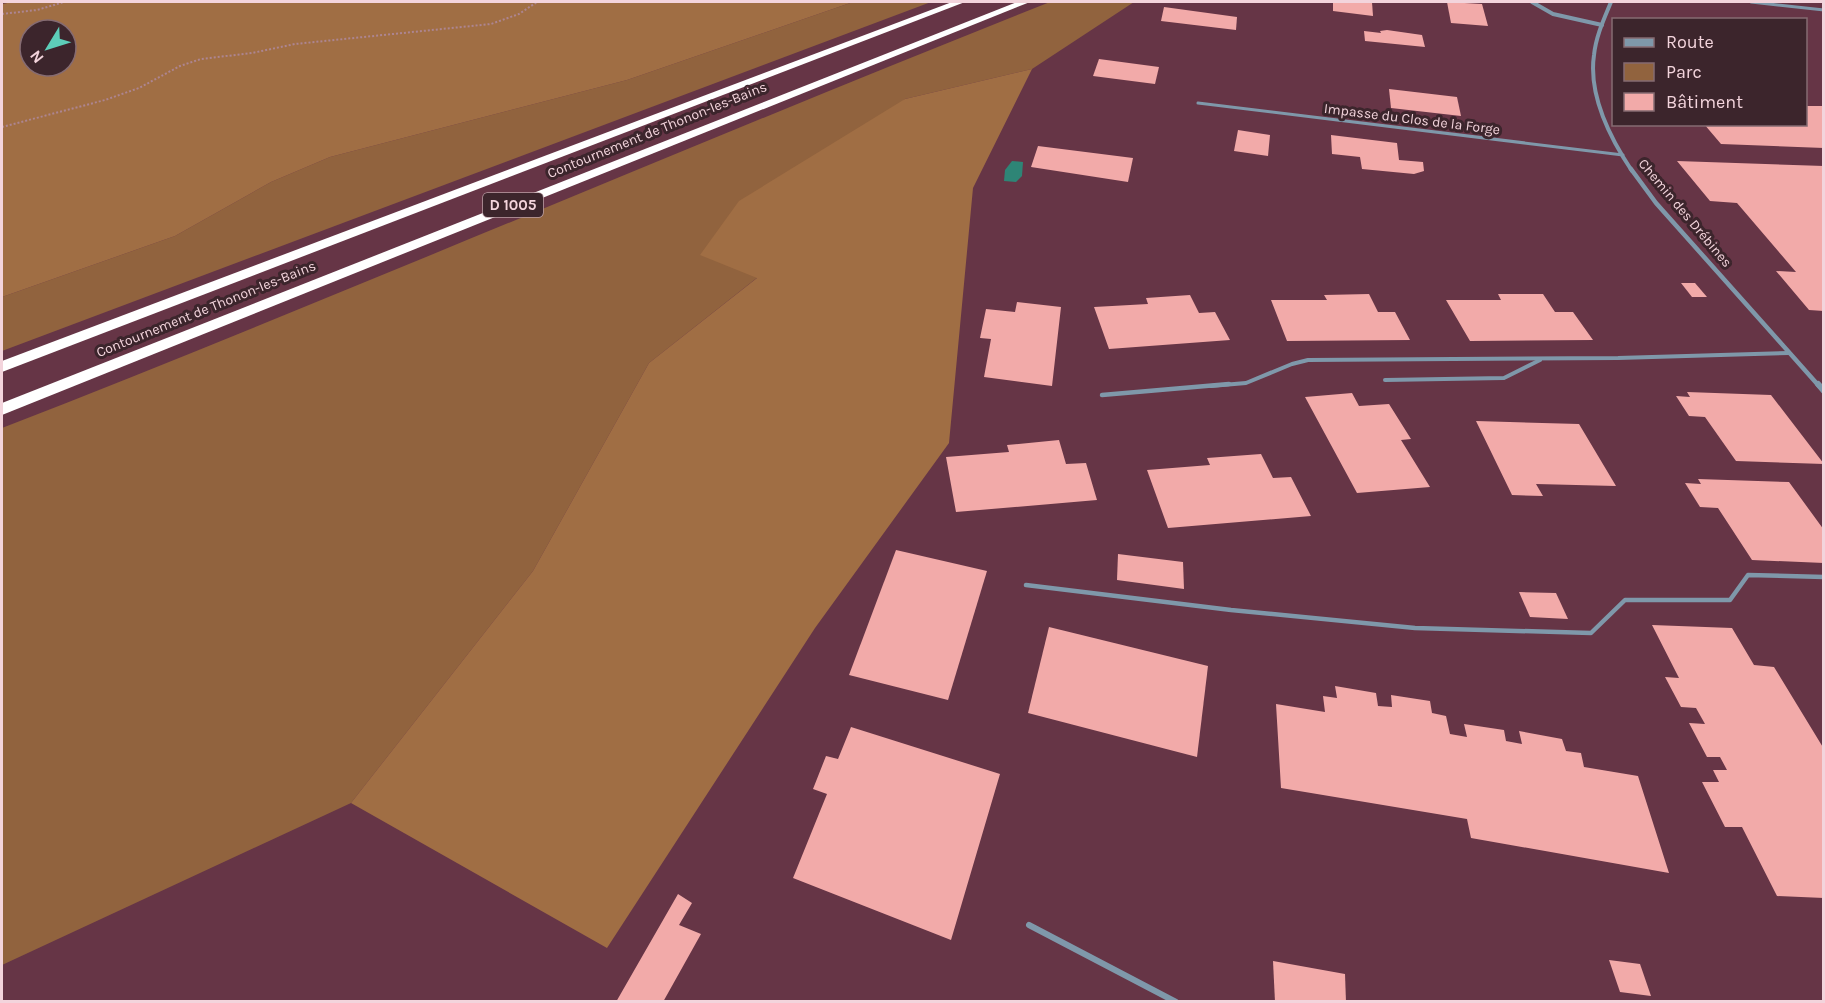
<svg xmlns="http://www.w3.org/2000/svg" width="1825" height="1003" viewBox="0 0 1825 1003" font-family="Karla,sans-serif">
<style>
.green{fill:#91633e}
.forest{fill:#a06e44;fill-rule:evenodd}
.water{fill:#2e8576}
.building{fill:#f2aaa9}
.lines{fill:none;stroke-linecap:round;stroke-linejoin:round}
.path{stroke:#ad8591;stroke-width:2;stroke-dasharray:2 2;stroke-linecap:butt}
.lane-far3{stroke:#7f98aa;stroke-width:3}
.lane-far2{stroke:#7f98aa;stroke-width:4}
.lane-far1{stroke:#7f98aa;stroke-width:4.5}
.lane{stroke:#7f98aa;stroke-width:6}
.street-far2{stroke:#7f98aa;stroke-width:4}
.street-far1{stroke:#7f98aa;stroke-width:4.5}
.street{stroke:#7f98aa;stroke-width:6}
.highway{fill:#fff;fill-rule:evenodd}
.labels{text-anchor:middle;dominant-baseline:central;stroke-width:6;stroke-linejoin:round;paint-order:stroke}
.far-street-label{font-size:14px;fill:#f3d4dc;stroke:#3c252c}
.shield{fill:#3c252c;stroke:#bca0a7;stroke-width:1.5}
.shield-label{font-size:15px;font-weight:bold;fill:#f3d4dc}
</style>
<rect width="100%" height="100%" fill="#663546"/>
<g class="green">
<polygon points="853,2 931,2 2,351 2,297 175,236 271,182 330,157 627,80"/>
<path d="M1050,2H1134L1032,69L905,99L758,277L649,363L533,571L351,803L2,965V428C353,291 699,141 1050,2Z"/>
</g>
<g class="forest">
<path d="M13,2H853L627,80L330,157L271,182L175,236L2,297V4ZM30,30H66V66H30Z"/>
<polygon points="1032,69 973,188 949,443 815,628 607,948 351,803 533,571 649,363 757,278 700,255 739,201 905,99"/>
</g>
<polygon class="water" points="1012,161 1023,162 1022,176 1016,182 1004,181 1005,170"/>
<g class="building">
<polygon points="1333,2 1372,2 1373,16 1333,11"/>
<polygon points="1447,2 1482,4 1488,26 1451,23"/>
<polygon points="1164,7 1237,17 1236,30 1161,21"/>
<polygon points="1387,30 1422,35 1425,47 1365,41 1364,31 1381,33 1380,31"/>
<polygon points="1099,59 1159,67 1155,84 1093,76"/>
<polygon points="1389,89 1457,97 1461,116 1391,108"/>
<polygon points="1806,106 1824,106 1824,148 1721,144 1704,124 1806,124"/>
<polygon points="1238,130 1270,135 1268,156 1234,151"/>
<polygon points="1331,135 1397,143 1399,160 1423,162 1424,171 1414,174 1362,169 1360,157 1332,154"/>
<polygon points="1038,146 1133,158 1128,182 1031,167"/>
<polygon points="1677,161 1824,166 1824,311 1809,310 1776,271 1796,272 1737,203 1710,201"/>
<polygon points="1681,283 1695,283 1707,297 1692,297"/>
<polygon points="1369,294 1378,312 1395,312 1410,340 1287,341 1271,300 1327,300 1324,295"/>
<polygon points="1498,294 1543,294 1555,312 1573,312 1593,340 1470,341 1446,300 1501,300"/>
<polygon points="1190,295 1199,313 1215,312 1230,340 1109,349 1094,307 1148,304 1146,298"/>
<polygon points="1017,302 1061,307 1052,386 984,377 991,339 980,338 986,309 1015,312"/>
<polygon points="1687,392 1771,395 1824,464 1736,461 1705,417 1689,416 1676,396 1690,397"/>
<polygon points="1352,393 1359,406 1389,404 1411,439 1401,440 1430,487 1357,493 1305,397"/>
<polygon points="1476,421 1579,424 1616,486 1536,484 1543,496 1512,495"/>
<polygon points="1059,440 1066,464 1086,463 1097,500 956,512 946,457 1009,452 1007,445"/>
<polygon points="1261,454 1273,478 1291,477 1311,516 1168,528 1147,470 1210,465 1207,458"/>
<polygon points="1698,479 1789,482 1824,530 1824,563 1752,560 1718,508 1700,507 1685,483 1701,484"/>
<polygon points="896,550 987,571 948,700 849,675"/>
<polygon points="1118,554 1183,562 1184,589 1117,580"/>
<polygon points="1519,592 1556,593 1568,619 1530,617"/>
<polygon points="1652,625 1732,628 1754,665 1774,667 1824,749 1824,898 1777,896 1742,827 1725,827 1702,782 1719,782 1713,770 1727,770 1720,757 1707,757 1689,723 1705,724 1696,708 1681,707 1665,677 1679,678"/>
<polygon points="1049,627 1208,666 1197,757 1028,713"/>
<polygon points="1335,686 1376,693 1378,706 1392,707 1391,695 1430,701 1432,713 1446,716 1450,734 1467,737 1464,724 1504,730 1506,741 1522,744 1519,731 1562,739 1566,751 1581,753 1584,767 1638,776 1669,873 1471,838 1467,819 1281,788 1276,704 1325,712 1323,696 1337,698"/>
<polygon points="851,727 1000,774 951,940 793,878 827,794 813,789 826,756 838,759"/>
<polygon points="678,894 692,903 679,925 701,934 663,1002 616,1002"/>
<polygon points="1609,960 1640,964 1651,996 1620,992"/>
<polygon points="1273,961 1345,974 1346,1002 1275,1002"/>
</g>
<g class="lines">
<g class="path">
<polyline points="2,14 37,10 64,2"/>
<polyline points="2,127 105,100 139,88 180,66 201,59 252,53 295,44 491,24 519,14 537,2"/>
</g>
<g class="lane-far3">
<polyline points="1751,2 1824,10"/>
<polyline points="1198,103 1623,155"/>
</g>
<g class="lane-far2">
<polyline points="1385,380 1504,378 1540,360"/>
<polyline points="1211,386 1246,383 1292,364 1308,360 1618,358 1789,353"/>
</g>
<g class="lane-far1">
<polyline points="1102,395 1229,384"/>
<polyline points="1026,585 1231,610 1415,628 1591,633 1625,600 1730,600 1748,575 1824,577"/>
</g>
<polyline class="lane" points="1029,925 1176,1002"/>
<g class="street-far2">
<polyline points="1532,2 1553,14 1602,25"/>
<path d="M1611,2C1604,19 1596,36 1594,55C1588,96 1610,138 1632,171"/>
</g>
<polyline class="street-far1" points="1631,169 1656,203 1819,386"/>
<polyline class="street" points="1818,384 1824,391"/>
<g class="highway">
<polygon points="952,2 965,2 2,372 2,361"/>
<polygon points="1017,2 1030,2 2,415 2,403"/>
</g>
</g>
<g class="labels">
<g class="far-street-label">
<text transform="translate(1412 119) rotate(7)">Impasse du Clos de la Forge</text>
<text transform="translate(657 130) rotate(-22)">Contournement de Thonon-les-Bains</text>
<text transform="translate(1685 213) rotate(50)">Chemin des Drébines</text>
<text transform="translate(206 309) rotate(-22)">Contournement de Thonon-les-Bains</text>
</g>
<rect class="shield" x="483" y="193" width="60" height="24" rx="4.5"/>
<g class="shield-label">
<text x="513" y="205">D 1005</text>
</g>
</g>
<rect width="1825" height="1003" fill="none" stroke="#f3d4dc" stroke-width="6"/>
<rect x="1612" y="18" width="195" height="108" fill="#3c252c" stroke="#856b72" stroke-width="1.5"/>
<rect x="1624" y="38" width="30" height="9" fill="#7f98aa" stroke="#856b72" stroke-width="1.5"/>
<text x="1666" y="48" font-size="18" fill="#f3d4dc">Route</text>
<rect x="1624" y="63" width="30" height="18" fill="#91633e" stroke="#856b72" stroke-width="1.5"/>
<text x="1666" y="78" font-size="18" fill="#f3d4dc">Parc</text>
<rect x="1624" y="93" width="30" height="18" fill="#f2aaa9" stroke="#856b72" stroke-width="1.5"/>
<text x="1666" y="108" font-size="18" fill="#f3d4dc">Bâtiment</text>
<g transform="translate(48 48) rotate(232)"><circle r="28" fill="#3c252c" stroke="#856b72" stroke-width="1.5"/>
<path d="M0-4.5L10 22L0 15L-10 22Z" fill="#5dceb9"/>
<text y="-9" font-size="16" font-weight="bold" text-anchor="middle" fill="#f3d4dc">N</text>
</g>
</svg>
